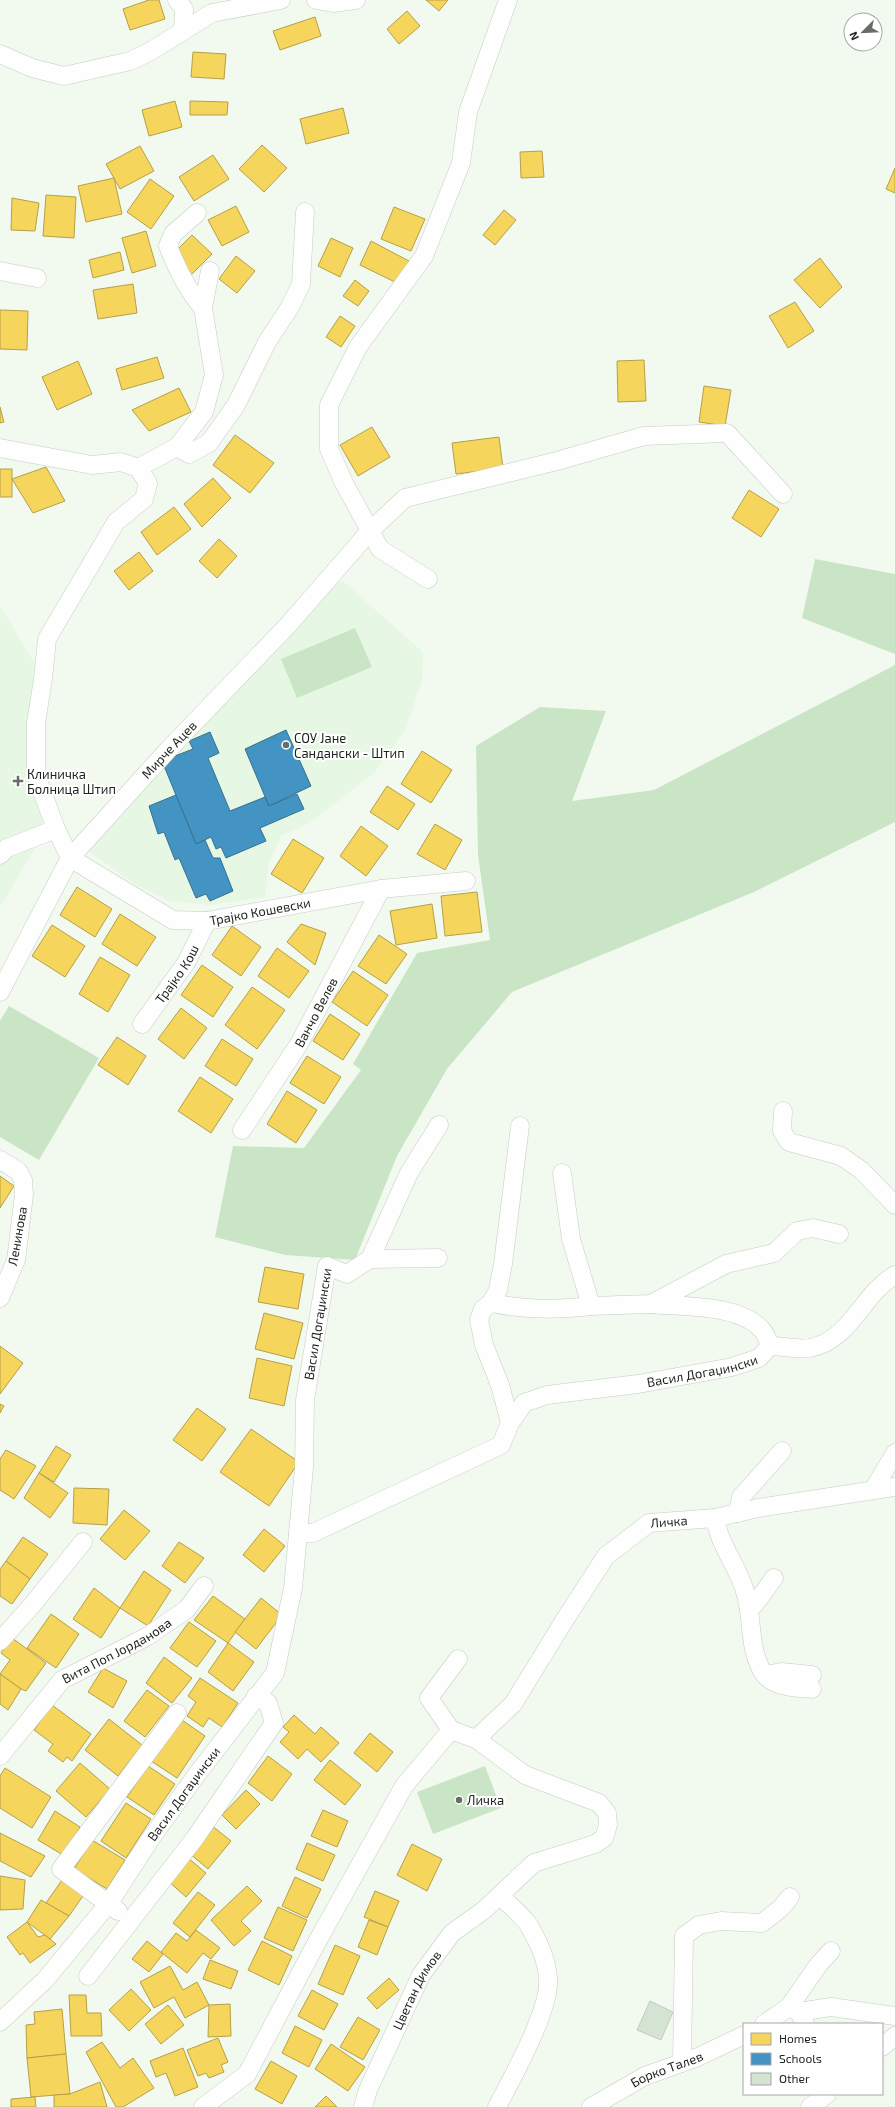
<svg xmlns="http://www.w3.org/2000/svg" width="895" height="2107" viewBox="0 0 895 2107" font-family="'Exo 2',sans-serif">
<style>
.built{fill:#e6f8e4}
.green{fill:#c9e5c6}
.homes{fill:#f6d55c;stroke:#b5a048}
.schools{fill:#4393c3;stroke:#377191}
.building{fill:#d4e3d2;stroke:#c3cac2}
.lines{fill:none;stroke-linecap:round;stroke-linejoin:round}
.minor-casing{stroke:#c5ccc3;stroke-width:19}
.minor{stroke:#fdfefd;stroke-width:18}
.poi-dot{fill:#676e66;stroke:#fff;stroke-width:1.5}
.labels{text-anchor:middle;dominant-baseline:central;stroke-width:4;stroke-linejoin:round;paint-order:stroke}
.poi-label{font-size:13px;fill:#1c231b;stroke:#fff;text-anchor:start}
.street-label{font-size:13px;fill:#1c231b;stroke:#fff}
</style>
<rect width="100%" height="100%" fill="#f2faf0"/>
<g class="built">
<polygon points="343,581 423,652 422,680 406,729 374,773 311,822 281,836 269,863 265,897 211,905 169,901 136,885 85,849 328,587"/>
<polygon points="0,606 37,667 28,728 44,834 0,907"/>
</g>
<g class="green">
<polygon points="815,559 895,574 895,654 802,618"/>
<polygon points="355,628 372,667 297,698 281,659"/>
<polygon points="895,665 895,822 754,892 512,992 447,1069 397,1156 355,1260 285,1255 215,1237 233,1146 304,1148 361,1070 353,1064 417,953 490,940 478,855 476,746 540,707 606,711 572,801 654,790"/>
<polygon points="9,1006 99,1058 39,1160 0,1137 0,1021"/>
<polygon points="485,1766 501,1808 433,1834 417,1792"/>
</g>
<g class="homes">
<polygon points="149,0 159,0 165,19 130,30 123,9"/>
<polygon points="426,0 448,0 439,11"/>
<polygon points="407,11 420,26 399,44 387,29"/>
<polygon points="315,17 321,36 280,50 273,31"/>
<polygon points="193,52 226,54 224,79 191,77"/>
<polygon points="175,101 182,127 149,136 142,110"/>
<polygon points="190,101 228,102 227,115 190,115"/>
<polygon points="343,108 349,133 306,144 300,119"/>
<polygon points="262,145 287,168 264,192 239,169"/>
<polygon points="140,146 154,171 120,189 106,164"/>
<polygon points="542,151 544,177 521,178 520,152"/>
<polygon points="213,155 229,179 194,201 179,177"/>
<polygon points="895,168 895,193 886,189"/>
<polygon points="114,178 122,214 86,222 78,186"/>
<polygon points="150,179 174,196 151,229 127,212"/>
<polygon points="46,195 76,197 74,238 43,236"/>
<polygon points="12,198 39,203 35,231 11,230"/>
<polygon points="236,206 249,232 222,246 208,220"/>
<polygon points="394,207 425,219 411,251 381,239"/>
<polygon points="504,210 516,220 495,245 483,235"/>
<polygon points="146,231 156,266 132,273 122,238"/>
<polygon points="192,235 212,254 191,275 172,255"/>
<polygon points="331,238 353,248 340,277 318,266"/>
<polygon points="371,241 409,261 397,283 360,265"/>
<polygon points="120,252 124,270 93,278 89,260"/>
<polygon points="236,256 255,271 237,293 219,279"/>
<polygon points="820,258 842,287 820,308 794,280"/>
<polygon points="355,280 369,291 358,306 343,296"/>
<polygon points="133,284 137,313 98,319 93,290"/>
<polygon points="795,302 814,331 788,348 769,316"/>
<polygon points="0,310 28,311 27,350 0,349"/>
<polygon points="340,316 355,326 341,347 326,337"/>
<polygon points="157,357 164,378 122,390 116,369"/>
<polygon points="644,360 646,401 618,402 617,361"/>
<polygon points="78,361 92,394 57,410 42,377"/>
<polygon points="704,386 731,390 725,426 699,422"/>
<polygon points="179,388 191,412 149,431 132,410"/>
<polygon points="0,407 4,422 0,423"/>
<polygon points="372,427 390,457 358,476 340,445"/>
<polygon points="235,435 274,463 250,493 213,465"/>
<polygon points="499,437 503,468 456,474 452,443"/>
<polygon points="46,467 65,501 33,513 12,479"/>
<rect x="0" y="469" width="12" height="28"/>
<polygon points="213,478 231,498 202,527 184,504"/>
<polygon points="749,490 779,509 761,537 732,518"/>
<polygon points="174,507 191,529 157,555 141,532"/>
<polygon points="219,539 237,556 217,578 199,561"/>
<polygon points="139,552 153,571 129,590 114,571"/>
<polygon points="422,751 452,770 431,803 401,784"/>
<polygon points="387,786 415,804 398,830 370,812"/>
<polygon points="435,824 462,840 445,870 417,854"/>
<polygon points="361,826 388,846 366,876 340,856"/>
<polygon points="293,839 324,858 302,893 271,874"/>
<polygon points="77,887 112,909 95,937 60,915"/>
<polygon points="477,892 482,932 445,936 441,896"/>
<polygon points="432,904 437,938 396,945 390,911"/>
<polygon points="120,914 156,937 137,966 102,944"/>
<polygon points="301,924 326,933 315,965 287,942"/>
<polygon points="52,925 85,946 65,977 32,956"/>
<polygon points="232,926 261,947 241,976 212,955"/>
<polygon points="379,935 407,954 386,984 358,966"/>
<polygon points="277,948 309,971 289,998 258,976"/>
<polygon points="100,957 130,975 108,1012 79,994"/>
<polygon points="202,965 233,987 213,1017 181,995"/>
<polygon points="353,971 388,995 367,1026 332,1002"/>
<polygon points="252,987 285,1010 257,1049 225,1025"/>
<polygon points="181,1008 207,1028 184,1059 158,1039"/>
<polygon points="330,1014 360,1034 343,1060 313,1041"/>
<polygon points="117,1037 146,1056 128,1085 98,1065"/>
<polygon points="222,1039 253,1059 236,1086 205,1066"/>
<polygon points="307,1056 341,1077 324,1104 290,1083"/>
<polygon points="200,1077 233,1099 211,1133 178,1111"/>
<polygon points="287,1091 317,1110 296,1143 267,1124"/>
<polygon points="0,1176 14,1186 0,1208"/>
<polygon points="265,1267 304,1274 298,1309 258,1302"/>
<polygon points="264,1313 303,1323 294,1359 255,1349"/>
<polygon points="0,1346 23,1363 0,1394"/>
<polygon points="257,1358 292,1366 284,1406 249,1398"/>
<polygon points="0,1404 4,1406 0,1413"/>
<polygon points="197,1408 226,1429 202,1461 173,1440"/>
<polygon points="251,1429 299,1462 269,1506 220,1472"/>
<polygon points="56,1446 71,1455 54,1482 39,1473"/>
<polygon points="6,1450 36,1466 14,1499 0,1490 0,1459"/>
<polygon points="39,1473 68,1493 50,1518 24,1498"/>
<polygon points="74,1488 109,1489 107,1525 73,1523"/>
<polygon points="124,1510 150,1531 125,1560 100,1539"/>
<polygon points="264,1529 285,1546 264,1572 243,1555"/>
<polygon points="23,1537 48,1554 30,1579 6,1561"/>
<polygon points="179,1542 204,1558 185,1583 162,1566"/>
<polygon points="6,1561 30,1579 12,1604 0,1596 0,1569"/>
<polygon points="144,1571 171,1590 148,1626 120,1608"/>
<polygon points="94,1588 120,1608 101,1638 73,1619"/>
<polygon points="213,1596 245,1619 228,1643 194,1620"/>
<polygon points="261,1598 282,1615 256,1649 235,1632"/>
<polygon points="51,1614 79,1634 56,1668 27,1648"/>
<polygon points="189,1622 216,1641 197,1667 170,1648"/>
<polygon points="12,1638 46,1663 26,1691 21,1689 0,1674 10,1660 1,1653"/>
<polygon points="228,1643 254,1662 233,1691 208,1672"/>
<polygon points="164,1657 192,1678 172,1703 146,1683"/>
<polygon points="103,1668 127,1681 113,1708 88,1692"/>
<polygon points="0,1674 21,1689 8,1710 0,1704"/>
<polygon points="200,1678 238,1703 222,1727 209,1718 203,1727 187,1716 196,1702 188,1696"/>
<polygon points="147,1690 169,1706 145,1737 124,1721"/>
<polygon points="52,1705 91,1734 72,1761 67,1757 63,1762 48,1751 53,1744 34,1730"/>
<polygon points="294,1715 315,1734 321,1727 339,1743 321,1762 307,1749 298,1759 280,1742 289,1732 283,1727"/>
<polygon points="179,1718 205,1736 177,1778 151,1761"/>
<polygon points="109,1719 142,1745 118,1776 85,1750"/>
<polygon points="370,1733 393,1752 377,1772 354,1753"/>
<polygon points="268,1756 292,1774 272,1801 248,1783"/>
<polygon points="330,1760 361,1785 345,1805 314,1780"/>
<polygon points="80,1763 110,1789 86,1817 56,1791"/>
<polygon points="148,1766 175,1784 154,1815 127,1797"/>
<polygon points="5,1768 51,1797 32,1828 0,1808 0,1776"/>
<polygon points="246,1790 260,1804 236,1829 222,1815"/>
<polygon points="126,1803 151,1819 126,1858 101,1841"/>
<polygon points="323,1810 348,1821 337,1847 311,1836"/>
<polygon points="55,1811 80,1827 63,1855 38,1840"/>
<polygon points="211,1825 231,1841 208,1869 189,1853"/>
<polygon points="0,1833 45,1856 31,1877 0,1861"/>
<polygon points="92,1840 125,1860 107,1889 74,1869"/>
<polygon points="307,1843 335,1855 323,1881 296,1869"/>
<polygon points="412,1844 442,1859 427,1891 397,1875"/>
<polygon points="187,1857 206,1873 186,1897 167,1880"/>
<polygon points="0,1876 25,1880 23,1909 0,1910"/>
<polygon points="295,1877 321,1889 307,1918 282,1906"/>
<polygon points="62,1880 83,1896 69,1916 46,1903"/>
<polygon points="247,1886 262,1901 241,1921 251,1931 234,1946 211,1920"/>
<polygon points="375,1891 399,1901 388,1927 364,1917"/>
<polygon points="198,1892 215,1905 190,1937 173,1923"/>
<polygon points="41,1900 69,1916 50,1939 27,1922"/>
<polygon points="278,1907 307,1920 293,1951 264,1938"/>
<polygon points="369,1920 388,1927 377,1955 358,1947"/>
<polygon points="27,1922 38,1937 45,1935 56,1944 30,1963 23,1953 20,1955 7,1937"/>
<polygon points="196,1930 220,1948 211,1959 203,1953 187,1973 161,1952 176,1933 187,1941"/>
<polygon points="147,1941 163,1954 149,1972 132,1959"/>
<polygon points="262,1941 292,1956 279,1985 248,1970"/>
<polygon points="335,1945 360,1956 343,1995 318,1984"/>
<polygon points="210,1960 238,1971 231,1989 203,1979"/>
<polygon points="170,1966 183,1990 197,1982 209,2005 185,2018 174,1997 154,2008 140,1982"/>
<polygon points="389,1978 399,1990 377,2009 367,1998"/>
<polygon points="131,1989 151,2010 129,2031 109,2010"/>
<polygon points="312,1990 338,2004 324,2030 298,2016"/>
<polygon points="69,1995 86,1995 87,2013 101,2013 102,2036 71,2036"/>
<polygon points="230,2004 231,2036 208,2037 209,2005"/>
<polygon points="168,2005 184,2025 161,2044 145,2024"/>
<polygon points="62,2009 66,2054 27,2058 26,2025 35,2024 34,2012"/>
<polygon points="358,2017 380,2030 363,2060 340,2047"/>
<polygon points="295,2026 322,2040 309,2067 282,2053"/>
<polygon points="218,2038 228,2062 221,2065 224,2072 209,2078 206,2073 198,2076 187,2050"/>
<polygon points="102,2042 120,2068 133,2058 154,2088 123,2107 116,2107 86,2052"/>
<polygon points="331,2044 365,2067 348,2091 315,2069"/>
<polygon points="183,2048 198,2087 175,2096 166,2073 156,2077 150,2061"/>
<polygon points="66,2054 70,2094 31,2097 27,2058"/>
<polygon points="271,2061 297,2076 282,2104 255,2089"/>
<polygon points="100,2082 107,2107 54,2107 54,2095 70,2094"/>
<polygon points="326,2096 337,2107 315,2107"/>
<polygon points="35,2097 36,2107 11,2107 11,2099"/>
</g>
<g class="schools">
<polygon points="286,730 311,786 269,806 245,749"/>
<polygon points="210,732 219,753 208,758 230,811 265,797 269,806 297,794 304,809 260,828 266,841 226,858 221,847 216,849 211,837 196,844 162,761 193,749 189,741"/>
<polygon points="176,795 196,844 205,840 213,858 220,858 233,891 210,901 206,894 196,898 179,858 175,860 164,832 158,834 149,806"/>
</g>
<polygon class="building" points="650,2001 673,2012 661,2040 637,2030"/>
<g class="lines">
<g class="minor-casing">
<g id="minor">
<polyline points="177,0 184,9 183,31"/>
<polyline points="316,0 333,3 356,0"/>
<polyline points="0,54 32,68 64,76 130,61 151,51 212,13 281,0"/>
<path d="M197,213L173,234L168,246C177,269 187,290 203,308"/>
<polyline points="0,271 37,278"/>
<polyline points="177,447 189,454 209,443 236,405 267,342 290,307 301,284 305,212"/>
<path id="s1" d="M0,448L92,465L121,462L138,468L148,483L144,499L116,522L47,639L43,679L36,723V775L56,829L70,858L173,920L207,921L381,889L466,881"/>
<polyline points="138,468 177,447 204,412 214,375 203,308 210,271"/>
<polyline points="428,579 380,549 344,483 329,449 329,405 358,347 424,256 461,163 468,112 508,0"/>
<polyline points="0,855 7,848 56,829"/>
<path id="s2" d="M0,992L70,858L167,751L289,624L370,531L405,498L557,461L644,436L727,433L783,494"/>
<path id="s3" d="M142,1024L186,963L207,921"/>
<polyline points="783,1111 782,1131 789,1142 841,1156 861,1170 895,1205"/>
<path id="s4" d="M242,1130L299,1044L381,889"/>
<polyline points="0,1160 18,1171 23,1180 24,1195 16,1260 0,1298"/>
<polyline points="370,1259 438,1258"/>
<path d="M491,1303C527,1310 555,1310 591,1306L571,1239L562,1173"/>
<path d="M651,1304C683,1307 740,1304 762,1330C766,1334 768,1341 770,1346"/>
<polyline points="591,1306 651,1304 726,1264 774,1253 797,1231 813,1228 839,1234"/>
<path id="s5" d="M510,1423L524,1403L547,1395L638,1384L732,1367L759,1358L770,1346C783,1346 798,1350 810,1348C851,1340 862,1294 895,1275"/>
<polyline points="873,1490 895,1453"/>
<polyline points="738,1513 741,1497 782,1451"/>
<path d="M715,1518C719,1544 736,1564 744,1588C754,1616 747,1648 764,1674C773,1687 797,1688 812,1689"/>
<polyline points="298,1533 313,1533 501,1445 510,1423 500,1385 484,1345 479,1320 483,1309 491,1303 498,1290 503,1264 520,1126"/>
<polyline points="749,1608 755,1604 774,1578"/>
<polyline points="0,1641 33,1604 83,1542"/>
<polyline points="765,1675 781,1672 812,1675"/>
<path id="s6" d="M476,1739L513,1704L564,1621L606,1556L649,1523L715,1518L758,1508L895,1487"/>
<path id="s7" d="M0,1756L62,1680L148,1636L187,1609L204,1586"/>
<polyline points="118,1911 61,1869 177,1713"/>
<polyline points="88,1976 195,1838 274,1723 268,1703 256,1696"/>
<polyline points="789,2007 819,1964 831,1951"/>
<polyline points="799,2012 831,2007 895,2016"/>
<path id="s8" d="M0,2022L45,1980L109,1903L149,1841L198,1773L275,1673L293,1588L304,1468L305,1400L327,1266L347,1274L370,1259L409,1173L439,1125"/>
<polyline points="764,2024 789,2007 799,2012 805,2024"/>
<polyline points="882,2047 895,2036"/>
<polyline points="682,2063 684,1936 699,1925 721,1921 762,1923 781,1908 790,1897"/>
<polyline points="203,2107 247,2074 317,1942 404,1786 451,1730"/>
<path id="s9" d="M363,2107L368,2090L421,1975L452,1933L484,1910L534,1863L595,1844L604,1838L608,1825L607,1813L599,1803L525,1775L476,1739L451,1730L429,1698L458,1659"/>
<path d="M497,2107C512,2078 551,2009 548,1978C547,1960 537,1939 528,1924C521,1914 509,1905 500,1896"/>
<path id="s10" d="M591,2107L645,2076L698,2057L744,2035"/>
<polyline points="810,2107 827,2094"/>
</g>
</g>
<use href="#minor" class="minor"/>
</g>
<g class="poi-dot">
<circle cx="286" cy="745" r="4"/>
<path d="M16 775h4v4h4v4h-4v4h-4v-4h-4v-4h4z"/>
<circle cx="459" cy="1800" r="4"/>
</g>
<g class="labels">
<g class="poi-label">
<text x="294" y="738">СОУ Јане<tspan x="294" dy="15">Сандански - Штип</tspan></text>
<text x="27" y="774">Клиничка<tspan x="27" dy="15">Болница Штип</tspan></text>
<text x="467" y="1800">Личка</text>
</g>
<g class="street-label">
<text stroke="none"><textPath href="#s2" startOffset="298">Мирче Ацев</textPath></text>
<text stroke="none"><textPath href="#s1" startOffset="782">Трајко Кошевски</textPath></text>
<text stroke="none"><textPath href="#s3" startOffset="61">Трајко Кош</textPath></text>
<text stroke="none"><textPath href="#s4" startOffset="139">Ванчо Велев</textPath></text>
<text transform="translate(17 1236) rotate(-80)">Ленинова</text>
<text stroke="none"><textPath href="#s8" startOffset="798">Васил Догаџински</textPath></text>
<text stroke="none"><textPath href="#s5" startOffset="206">Васил Догаџински</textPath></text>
<text stroke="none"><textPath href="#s6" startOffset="300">Личка</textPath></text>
<text stroke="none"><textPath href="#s7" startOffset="160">Вита Поп Јорданова</textPath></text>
<text stroke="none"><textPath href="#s8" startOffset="294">Васил Догаџински</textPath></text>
<text stroke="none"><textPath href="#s9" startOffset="129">Цветан Димов</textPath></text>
<text stroke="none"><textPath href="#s10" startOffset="85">Борко Талев</textPath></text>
</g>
</g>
<rect x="743" y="2023" width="140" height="72" fill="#ffffff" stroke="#a4a7a4"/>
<rect x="751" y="2033" width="20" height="12" fill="#f6d55c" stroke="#a4a7a4"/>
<text x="779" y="2043" font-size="12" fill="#1c231b">Homes</text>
<rect x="751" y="2053" width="20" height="12" fill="#4393c3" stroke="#a4a7a4"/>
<text x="779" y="2063" font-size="12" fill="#1c231b">Schools</text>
<rect x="751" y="2073" width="20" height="12" fill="#d4e3d2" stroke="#a4a7a4"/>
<text x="779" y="2083" font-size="12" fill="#1c231b">Other</text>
<g transform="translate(863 32) rotate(246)"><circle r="19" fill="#ffffff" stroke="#a4a7a4"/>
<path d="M0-3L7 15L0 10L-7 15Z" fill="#676e66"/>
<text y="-6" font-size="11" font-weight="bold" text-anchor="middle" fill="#1c231b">N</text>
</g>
</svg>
